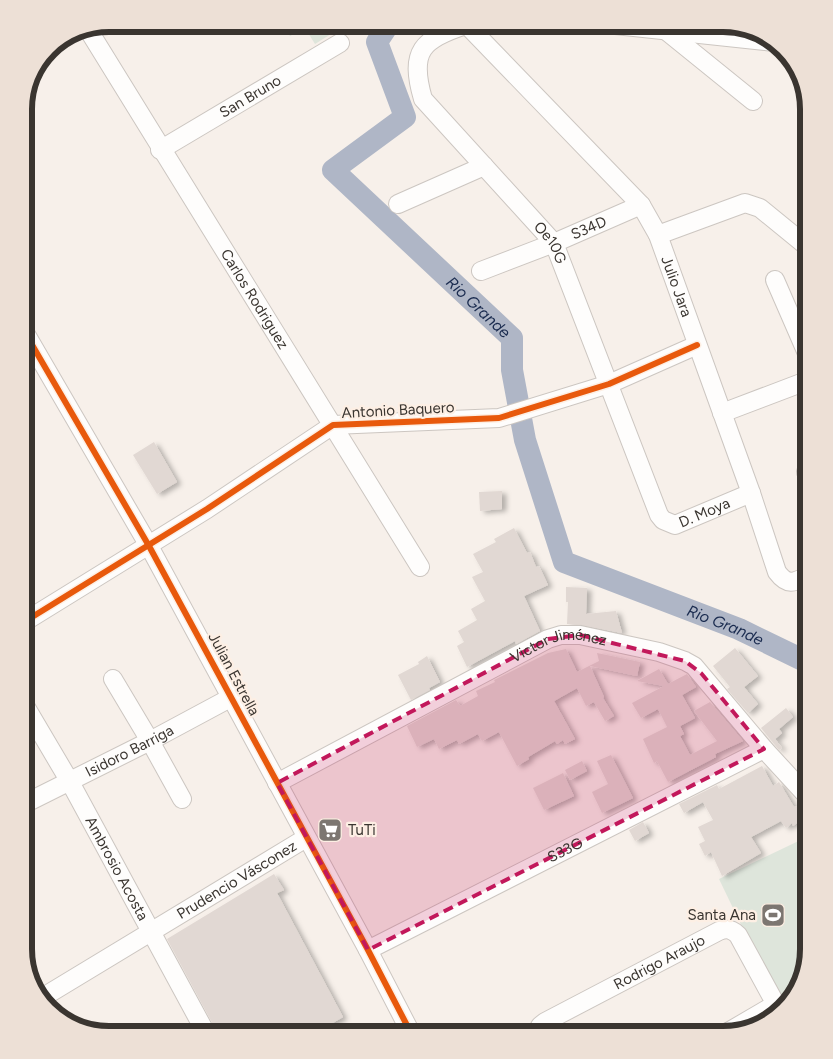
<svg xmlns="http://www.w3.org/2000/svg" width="833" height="1059" viewBox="0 0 833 1059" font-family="Figtree,sans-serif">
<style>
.green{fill:#dee5db}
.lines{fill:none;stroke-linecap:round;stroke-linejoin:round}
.river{stroke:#afb6c6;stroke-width:22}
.building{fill:#e1d8d3;filter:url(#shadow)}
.minor-casing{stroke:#ccc6c1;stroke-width:20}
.minor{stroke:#fefdfc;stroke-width:18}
.cycleway-casing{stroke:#fdefe4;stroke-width:9}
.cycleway{stroke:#e8590c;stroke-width:6}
.marked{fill:#c2185b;fill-opacity:0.2;stroke:#c2185b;stroke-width:4;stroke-dasharray:10 6;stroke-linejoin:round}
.labels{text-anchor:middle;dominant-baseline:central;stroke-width:4.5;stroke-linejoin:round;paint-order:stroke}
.street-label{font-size:15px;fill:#3a3530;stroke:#fdefe4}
.poi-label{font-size:15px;fill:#3a3530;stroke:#fdefe4;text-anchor:start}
.water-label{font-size:16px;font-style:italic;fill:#1a2b4f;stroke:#fdefe4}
.rim{fill:none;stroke:#3a3530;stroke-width:6}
</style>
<defs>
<filter id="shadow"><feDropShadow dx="4.5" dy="2.5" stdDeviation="2.5" flood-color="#0004"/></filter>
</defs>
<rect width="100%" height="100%" fill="#f7f0ea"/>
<g class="green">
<polygon points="282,24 347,24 315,44 305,28 290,36"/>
<polygon points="809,836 809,950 798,992 782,1010 719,879"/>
</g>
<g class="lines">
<path class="river" id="s1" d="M389,24L377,42L405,117L333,170L512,338V370L525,440L564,562L739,629L809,663"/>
</g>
<g class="building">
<polygon points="154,442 177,482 157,494 133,455"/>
<polygon points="502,491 502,509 480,511 479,492"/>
<polygon points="514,528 527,553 530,552 536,567 539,566 548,585 524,596 540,631 516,644 515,641 467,667 457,646 464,642 458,631 477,620 471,609 485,601 472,577 483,572 473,554 496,542 494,539"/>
<polygon points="566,587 587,588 586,614 616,611 622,633 582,625 567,624 568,602 566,602"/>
<polygon points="735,648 758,676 744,687 758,704 748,713 727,689 730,687 713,666"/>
<polygon points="566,649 577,672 599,661 597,653 640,662 637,676 590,666 604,697 603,698 614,716 605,721 594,702 586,706 577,688 554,701 575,739 565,744 563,740 557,744 555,741 528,757 529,759 517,766 499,732 482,741 478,734 459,744 457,740 439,749 434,739 417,747 407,726 456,700 460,706 478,696 476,691 495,682 494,680 548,653"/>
<polygon points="427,656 440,682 429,688 430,690 411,700 398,675 419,664 418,662"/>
<polygon points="659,669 668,684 687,674 696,687 682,695 695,718 680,726 684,734 680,736 690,755 717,741 694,711 710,702 743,741 715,754 716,757 668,782 657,761 654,763 643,739 667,727 658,709 641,718 632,703 664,686 637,681"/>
<polygon points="786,708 793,717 779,729 782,733 775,739 782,748 779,750 761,728"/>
<polygon points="611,755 633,798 602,813 592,792 608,784 597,761"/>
<polygon points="582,761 587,771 570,780 565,770"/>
<polygon points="762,766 773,786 779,782 794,807 796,806 804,818 793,826 792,823 786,828 781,821 751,837 761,853 722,876 711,852 705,856 699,844 705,841 698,827 713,820 703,802 684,813 679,804 717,785 719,789"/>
<polygon points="563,773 574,796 544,810 533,788"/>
<polygon points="643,822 649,833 635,841 629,830"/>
<polygon points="274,874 284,890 277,893 343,1017 312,1035 218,1035 216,1030 167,939"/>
</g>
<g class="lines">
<g class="minor-casing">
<g id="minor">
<path id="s2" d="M466,24L641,205L658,235L751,493L777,572C788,587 795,582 809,575"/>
<polyline points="606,24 774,42"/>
<path id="s3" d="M466,25C422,39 409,51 423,99L554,243L659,515L663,520L675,525L751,493"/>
<polyline points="664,29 753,101"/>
<path id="s4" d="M89,31L420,567"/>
<path id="s5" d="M160,150L340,43"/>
<polyline points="398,204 484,166"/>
<polyline points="658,235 745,203 760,208 809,248"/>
<path id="s6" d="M481,271L554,243L641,205"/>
<polyline points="775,280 809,358"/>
<polyline points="24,331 149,546 368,950 412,1035"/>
<polyline points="722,413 809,380"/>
<polyline points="806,472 809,471"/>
<polyline points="24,622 207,509 333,425 499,418 609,384 697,345"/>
<polyline points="113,679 150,741 182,799"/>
<path id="s7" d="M24,704L70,782L207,1035"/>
<path id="s8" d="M277,783L548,639L561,635H580L659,652L685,661L694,666L764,749L809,798"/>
<path id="s9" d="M24,804L150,741L232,697"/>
<path id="s10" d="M368,950L764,749"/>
<path id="s11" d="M40,999L306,838"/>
<path id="s12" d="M537,1035L540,1026L545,1022L719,931C727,928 732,929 738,935L780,1012"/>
<polyline points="723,1035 776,1004"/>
</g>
</g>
<use href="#minor" class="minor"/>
<g class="cycleway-casing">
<g id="cycleway">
<polyline points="24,331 149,546 368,950 412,1035"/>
<polyline points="24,622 207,509 333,425 499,418 609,384 697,345"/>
</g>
</g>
<use href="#cycleway" class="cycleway"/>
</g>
<path class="marked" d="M580,635L685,661L701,673L764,749L368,950L277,783L548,639Z"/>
<defs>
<g id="supermarket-square" transform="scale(1.25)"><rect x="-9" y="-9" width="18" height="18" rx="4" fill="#7c7671" stroke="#fdefe4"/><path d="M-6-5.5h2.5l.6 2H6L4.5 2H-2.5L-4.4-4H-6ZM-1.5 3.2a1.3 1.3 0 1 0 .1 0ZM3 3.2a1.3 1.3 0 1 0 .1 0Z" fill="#fff"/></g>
<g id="stadium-square" transform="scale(1.25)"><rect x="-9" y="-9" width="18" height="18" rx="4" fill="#7c7671" stroke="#fdefe4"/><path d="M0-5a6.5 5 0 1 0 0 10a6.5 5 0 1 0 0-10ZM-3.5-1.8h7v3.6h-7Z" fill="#fff"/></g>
</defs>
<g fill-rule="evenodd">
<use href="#supermarket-square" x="330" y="830"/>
<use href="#stadium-square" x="773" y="915"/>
</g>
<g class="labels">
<g class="street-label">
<text stroke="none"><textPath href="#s5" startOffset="105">San Bruno</textPath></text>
<text stroke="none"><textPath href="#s6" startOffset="116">S34D</textPath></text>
<text stroke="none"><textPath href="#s3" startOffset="294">Oe10G</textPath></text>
<text stroke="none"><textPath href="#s2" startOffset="341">Julio Jara</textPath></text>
<text stroke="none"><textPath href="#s4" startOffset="315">Carlos Rodriguez</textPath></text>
<text transform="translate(398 410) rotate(-3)">Antonio Baquero</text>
<text stroke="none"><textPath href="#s3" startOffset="639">D. Moya</textPath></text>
<text stroke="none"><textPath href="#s8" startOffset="316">Victor Jiménez</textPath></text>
<text transform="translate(234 674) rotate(62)">Julian Estrella</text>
<text stroke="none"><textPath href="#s9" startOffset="118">Isidoro Barriga</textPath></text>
<text stroke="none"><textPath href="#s10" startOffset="221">S33G</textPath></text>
<text stroke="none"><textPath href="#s7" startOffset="189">Ambrosio Acosta</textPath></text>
<text stroke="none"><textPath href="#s11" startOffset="230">Prudencio Vásconez</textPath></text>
<text stroke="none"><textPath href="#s12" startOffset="145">Rodrigo Araujo</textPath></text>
</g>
<g class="poi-label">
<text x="348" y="830">TuTi</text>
<text x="756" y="915" text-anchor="end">Santa Ana</text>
</g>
<g class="water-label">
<text stroke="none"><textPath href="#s1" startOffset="391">Rio Grande</textPath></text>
<text stroke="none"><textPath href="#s1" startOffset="841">Rio Grande</textPath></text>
</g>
</g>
<path d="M0 0H833V1059H0ZM109 32H723A77 77 0 0 1 800 109V949A77 77 0 0 1 723 1026H109A77 77 0 0 1 32 949V109A77 77 0 0 1 109 32Z" fill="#ede0d6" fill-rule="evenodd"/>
<path class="rim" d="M109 32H723A77 77 0 0 1 800 109V949A77 77 0 0 1 723 1026H109A77 77 0 0 1 32 949V109A77 77 0 0 1 109 32Z"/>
</svg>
